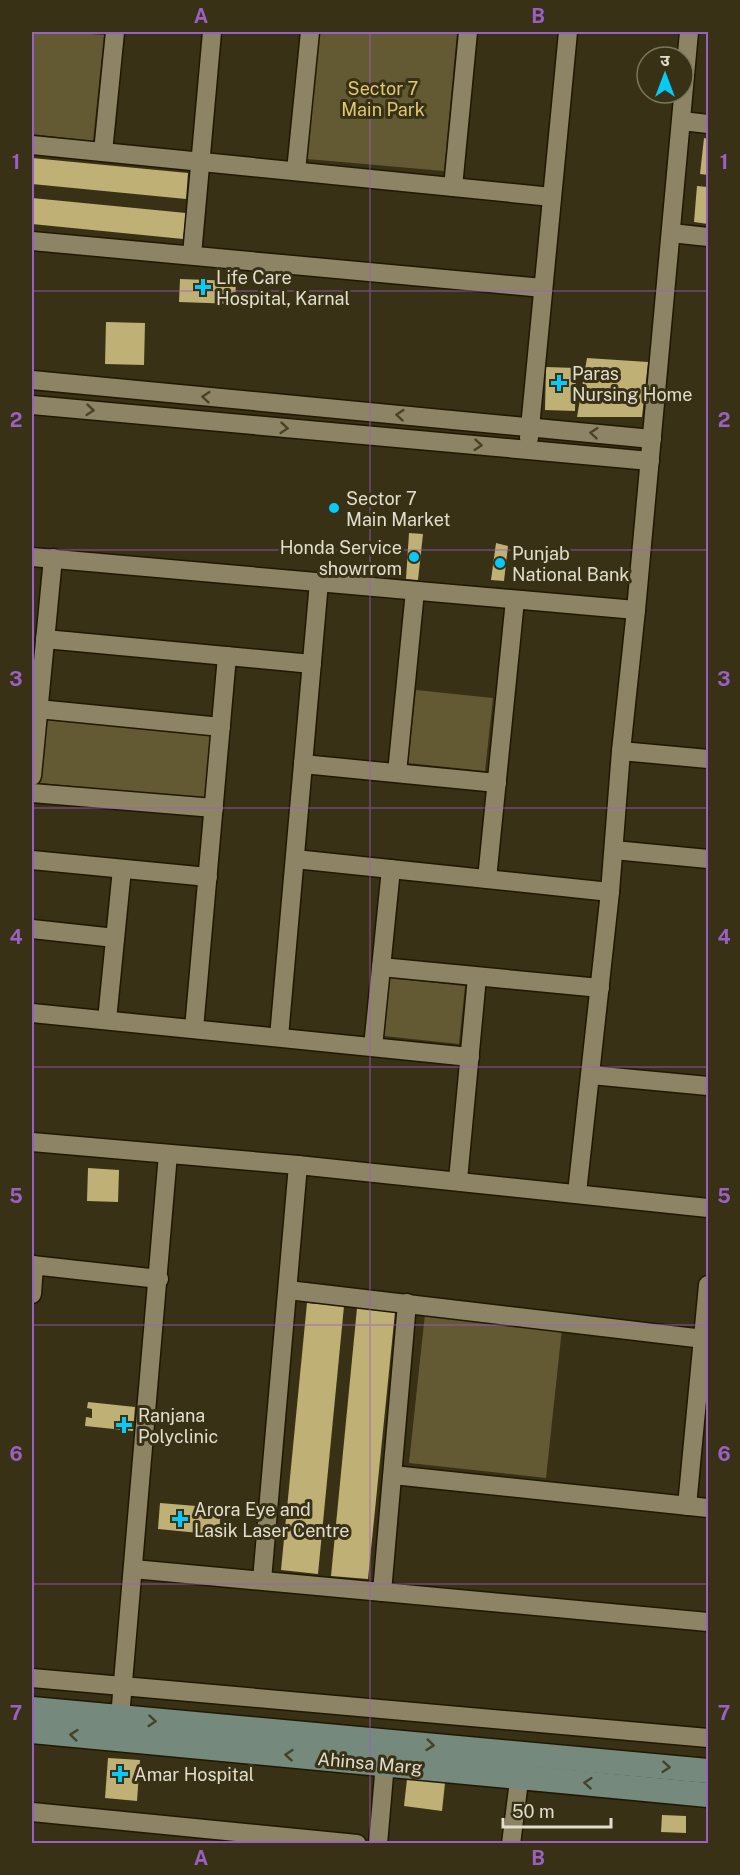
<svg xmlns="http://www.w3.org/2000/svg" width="740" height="1875" viewBox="0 0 740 1875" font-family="'Public Sans','Noto Sans Devanagari',sans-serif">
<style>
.green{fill:#635933}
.building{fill:#bfb075}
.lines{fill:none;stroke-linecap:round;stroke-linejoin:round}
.street-casing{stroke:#201800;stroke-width:21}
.secondary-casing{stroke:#201800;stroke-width:27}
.street{stroke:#8c8465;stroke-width:18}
.secondary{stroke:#75897c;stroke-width:24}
.oneway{stroke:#494225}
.oneway2{stroke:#44432a}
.grid{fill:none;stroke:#9a61c3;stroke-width:1.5;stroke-opacity:0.55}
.poi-dot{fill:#06cbf9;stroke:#383115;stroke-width:2}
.labels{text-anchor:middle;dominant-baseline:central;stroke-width:6;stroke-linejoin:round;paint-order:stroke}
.park-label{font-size:18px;fill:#e0c973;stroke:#383115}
.poi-label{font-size:18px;fill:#e2decd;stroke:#383115;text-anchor:start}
.street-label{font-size:18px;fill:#e2decd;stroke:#383115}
.neatline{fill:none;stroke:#9a61c3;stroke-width:2}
.grid-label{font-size:20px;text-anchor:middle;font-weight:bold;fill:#9a61c3}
</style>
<rect width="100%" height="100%" fill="#383115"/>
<g class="green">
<polygon points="32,32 68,32 104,35 93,141 32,134"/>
<polygon points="318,32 457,32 444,171 307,159"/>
<polygon points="416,690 493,698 485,771 408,763"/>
<polygon points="45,718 210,733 205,798 39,783"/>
<polygon points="390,978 465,986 459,1044 384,1036"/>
<polygon points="425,1314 562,1328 546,1478 409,1463"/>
</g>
<g class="building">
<polygon points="704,138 708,139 708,175 700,174"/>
<polygon points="32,158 188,173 186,199 32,184"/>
<polygon points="697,186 708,187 708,224 694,222"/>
<polygon points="32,198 186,213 183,239 32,224"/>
<polygon points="180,279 236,281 235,304 179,302"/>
<polygon points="106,322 145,323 144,365 105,364"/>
<polygon points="587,358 648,362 642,417 577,417"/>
<polygon points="546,367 576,368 575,411 545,410"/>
<polygon points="409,533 423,534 418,580 406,579"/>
<polygon points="496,543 508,546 504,581 491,580"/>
<polygon points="88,1168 119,1170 118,1202 87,1201"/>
<polygon points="307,1303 344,1306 318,1574 281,1570"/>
<polygon points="357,1308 395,1312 368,1579 331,1576"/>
<polygon points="88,1402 135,1407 133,1431 85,1426 86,1417 92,1418 92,1409 87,1408"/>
<polygon points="160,1503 221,1508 219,1535 158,1529"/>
<polygon points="108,1758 140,1760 137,1801 105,1798"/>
<polygon points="407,1779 445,1783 442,1811 404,1806"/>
<polygon points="662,1815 686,1816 686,1833 661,1832"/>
</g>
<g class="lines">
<g class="street-casing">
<g id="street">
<polyline points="682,121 708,124"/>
<polyline points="32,145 552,197"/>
<polyline points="103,152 115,32"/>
<polyline points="296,171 310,32"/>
<polyline points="453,187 468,32"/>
<polyline points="671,233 708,237"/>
<polyline points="32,241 543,288"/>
<polyline points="192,255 212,32"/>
<polyline points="32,380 652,439"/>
<polyline points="32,405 650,461"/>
<polyline points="529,438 568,32"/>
<polyline points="32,557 636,610"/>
<polyline points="45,639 312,664"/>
<polyline points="38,709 221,727"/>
<polyline points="621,751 708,759"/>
<polyline points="303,764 497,783"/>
<polyline points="397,773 415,591"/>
<polyline points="32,776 53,558"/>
<polyline points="32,793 214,808"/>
<polyline points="614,850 708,859"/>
<polyline points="295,859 610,892"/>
<polyline points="32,860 208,877"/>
<polyline points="487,879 515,600"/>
<polyline points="32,929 115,938"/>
<polyline points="381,967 600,988"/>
<polyline points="32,1013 470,1057"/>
<polyline points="107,1020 122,869"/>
<polyline points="194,1029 227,656"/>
<polyline points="279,1037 319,582"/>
<polyline points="373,1047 391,869"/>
<polyline points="591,1075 708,1086"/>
<polyline points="32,1142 298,1165 708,1208"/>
<polyline points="458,1180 477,977"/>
<polyline points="577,1193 610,892 621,751 636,610 689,32"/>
<polyline points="32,1265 159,1279"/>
<polyline points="288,1290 704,1339"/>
<polyline points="32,1294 34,1265"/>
<polyline points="393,1475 708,1508"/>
<polyline points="687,1506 708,1285"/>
<polyline points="133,1569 708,1622"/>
<polyline points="262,1580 298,1165"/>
<polyline points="382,1592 407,1303"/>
<polyline points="32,1678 708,1738"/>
<polyline points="119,1729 168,1154"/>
<polyline points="32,1812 357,1844"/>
<polyline points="378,1844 386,1752"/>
<polyline points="511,1844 521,1765"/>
</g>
</g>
<g class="secondary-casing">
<g id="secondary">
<polyline points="32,1709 708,1771"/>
<polyline points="32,1731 708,1795"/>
</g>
</g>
<use href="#street" class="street"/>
<use href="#secondary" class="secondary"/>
</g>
<defs><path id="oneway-chevron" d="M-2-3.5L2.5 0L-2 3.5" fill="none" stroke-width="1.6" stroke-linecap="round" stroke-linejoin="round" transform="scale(1.5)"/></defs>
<g class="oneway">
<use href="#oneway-chevron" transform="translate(206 397) rotate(-175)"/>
<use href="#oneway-chevron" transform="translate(90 410) rotate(5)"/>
<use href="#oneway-chevron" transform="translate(400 415) rotate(-175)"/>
<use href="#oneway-chevron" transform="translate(284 428) rotate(5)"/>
<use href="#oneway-chevron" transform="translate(594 433) rotate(-175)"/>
<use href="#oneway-chevron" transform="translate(478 445) rotate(5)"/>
</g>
<g class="oneway2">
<use href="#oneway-chevron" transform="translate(152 1721) rotate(5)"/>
<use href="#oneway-chevron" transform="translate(74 1735) rotate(-174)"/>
<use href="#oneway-chevron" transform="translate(430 1745) rotate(6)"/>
<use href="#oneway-chevron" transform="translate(289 1755) rotate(-175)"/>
<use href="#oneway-chevron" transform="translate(666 1767) rotate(5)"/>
<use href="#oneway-chevron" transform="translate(588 1783) rotate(-175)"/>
</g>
<path class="grid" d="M370,32V1844M32,291H708M32,550H708M32,808H708M32,1067H708M32,1325H708M32,1584H708"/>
<g class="poi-dot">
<path d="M200 278h6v6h6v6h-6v6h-6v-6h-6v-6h6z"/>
<path d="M556 374h6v6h6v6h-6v6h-6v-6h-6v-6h6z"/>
<circle cx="334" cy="508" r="6"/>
<circle cx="414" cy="557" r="6"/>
<circle cx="500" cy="563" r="6"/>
<path d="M121 1416h6v6h6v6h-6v6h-6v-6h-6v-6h6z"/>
<path d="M177 1510h6v6h6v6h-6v6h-6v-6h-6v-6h6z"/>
<path d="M117 1765h6v6h6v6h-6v6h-6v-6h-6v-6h6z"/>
</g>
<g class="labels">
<g class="park-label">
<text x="383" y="88">Sector 7<tspan x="383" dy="21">Main Park</tspan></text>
</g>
<g class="poi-label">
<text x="216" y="277">Life Care<tspan x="216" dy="21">Hospital, Karnal</tspan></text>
<text x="572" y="373">Paras<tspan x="572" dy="21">Nursing Home</tspan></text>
<text x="346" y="498">Sector 7<tspan x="346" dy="21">Main Market</tspan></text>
<text x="402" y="547" text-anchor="end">Honda Service<tspan x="402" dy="21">showrrom</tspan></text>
<text x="512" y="553">Punjab<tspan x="512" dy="21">National Bank</tspan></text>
<text x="138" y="1415">Ranjana<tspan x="138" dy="21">Polyclinic</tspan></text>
<text x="194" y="1509">Arora Eye and<tspan x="194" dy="21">Lasik Laser Centre</tspan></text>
<text x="134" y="1774">Amar Hospital</text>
</g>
<g class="street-label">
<text transform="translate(370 1763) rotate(5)">Ahinsa Marg</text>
</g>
</g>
<rect width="740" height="1875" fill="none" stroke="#383115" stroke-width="66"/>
<g transform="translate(665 75)"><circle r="28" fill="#383115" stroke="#7c765f" stroke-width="1.5"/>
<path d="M0-4.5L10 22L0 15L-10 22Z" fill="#06cbf9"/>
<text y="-9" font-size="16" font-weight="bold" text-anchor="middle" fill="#e2decd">उ</text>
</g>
<path d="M503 1818v9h108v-9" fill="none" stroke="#e2decd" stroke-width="3"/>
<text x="512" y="1818" font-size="18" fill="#e2decd" stroke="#383115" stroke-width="4.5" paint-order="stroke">50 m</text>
<rect x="33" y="33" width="674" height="1809" class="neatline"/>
<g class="grid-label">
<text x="201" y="23">A</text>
<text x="538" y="23">B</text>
<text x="16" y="169">1</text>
<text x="724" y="169">1</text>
<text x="16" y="427">2</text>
<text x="724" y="427">2</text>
<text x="16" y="686">3</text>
<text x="724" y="686">3</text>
<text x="16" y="944">4</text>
<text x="724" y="944">4</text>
<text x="16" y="1203">5</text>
<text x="724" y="1203">5</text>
<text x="16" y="1461">6</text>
<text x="724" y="1461">6</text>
<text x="16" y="1720">7</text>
<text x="724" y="1720">7</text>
<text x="201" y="1865">A</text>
<text x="538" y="1865">B</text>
</g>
</svg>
